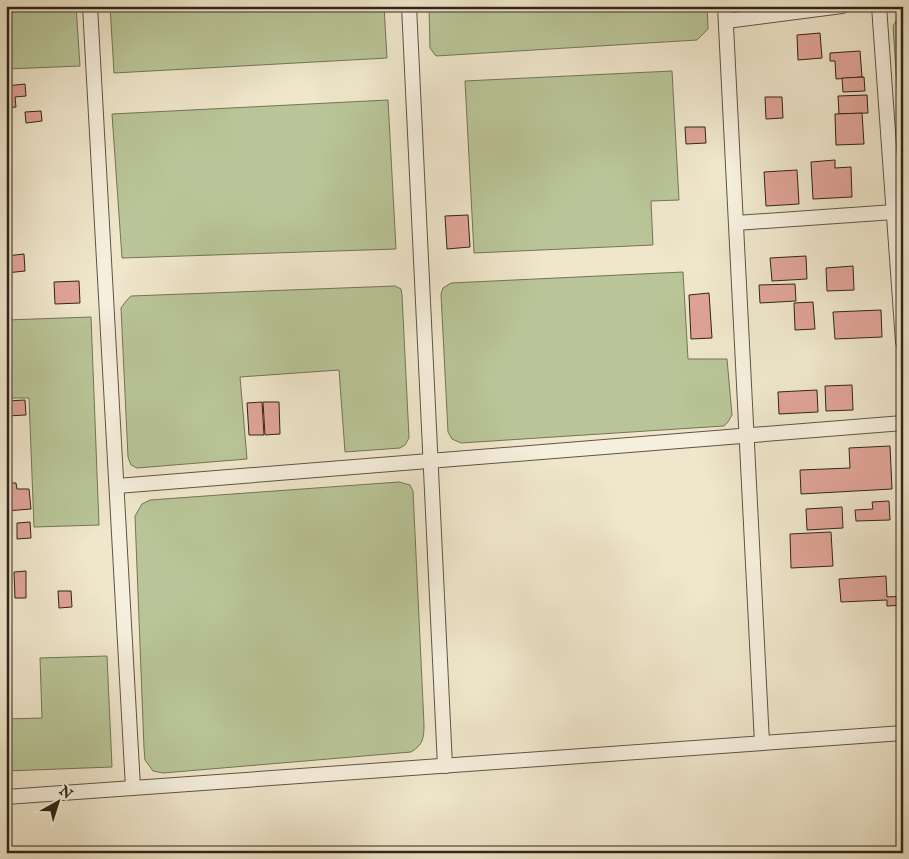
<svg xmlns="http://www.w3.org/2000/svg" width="909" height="859" viewBox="0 0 909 859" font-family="'IM FELL English',serif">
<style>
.green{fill:#b9c598;stroke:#747458}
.building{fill:#e0a497;stroke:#302418}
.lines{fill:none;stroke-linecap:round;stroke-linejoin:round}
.street-casing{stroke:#605445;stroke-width:16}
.street{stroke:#f5efdd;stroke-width:14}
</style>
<rect width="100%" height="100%" fill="#efe6cb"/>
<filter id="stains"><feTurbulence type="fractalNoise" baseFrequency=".004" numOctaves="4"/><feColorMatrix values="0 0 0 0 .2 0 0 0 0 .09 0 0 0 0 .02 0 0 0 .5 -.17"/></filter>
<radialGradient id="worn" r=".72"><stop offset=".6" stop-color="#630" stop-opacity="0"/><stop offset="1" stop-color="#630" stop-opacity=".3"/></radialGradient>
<g class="green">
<polygon points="6,6 76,6 80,66 6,69"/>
<polygon points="110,6 384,6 387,58 114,73"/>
<polygon points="429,6 707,6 708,29 697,40 436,56 430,48"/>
<polygon points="903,15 903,177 893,26 898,18"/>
<polygon points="672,71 679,200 651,201 653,245 474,253 465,81"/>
<polygon points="388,100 396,249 122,258 112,114"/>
<polygon points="683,272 688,359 727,359 732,415 728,422 724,426 461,443 452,439 448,432 441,294 443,288 451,283"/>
<polygon points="395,286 401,289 402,295 409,438 405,445 400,448 345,452 339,370 240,377 247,459 137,468 131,465 128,457 121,308 126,301 131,296"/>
<polygon points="91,317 99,525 34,527 29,398 6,398 6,320"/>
<path d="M399,482L410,485L413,491L424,725C424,738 423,745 411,752L163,773L153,771L145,760L144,748L135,516L142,504L150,500Z"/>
<polygon points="107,656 112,767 6,771 6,719 42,718 40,658"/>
</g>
<g class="building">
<polygon points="820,33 822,58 798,60 797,35"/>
<polygon points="860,51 862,77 836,79 835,61 830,61 830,53"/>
<polygon points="864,77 865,91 843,92 842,78"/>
<polygon points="25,84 26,96 15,97 16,107 6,108 6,86"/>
<polygon points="867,95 868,113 839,114 838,96"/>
<polygon points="765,97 782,97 783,118 766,119"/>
<polygon points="41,111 42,121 26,123 25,112"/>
<polygon points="862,113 864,144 836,145 835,114"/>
<polygon points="685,127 705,127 706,143 686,144"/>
<polygon points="835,160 835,168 851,167 852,197 813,199 811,162"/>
<polygon points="797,170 799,204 766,206 764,172"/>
<polygon points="468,215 470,247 447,249 445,216"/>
<polygon points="24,254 25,271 6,273 6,256"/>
<polygon points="806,256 807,279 772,281 770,258"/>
<polygon points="853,266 854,290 827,291 826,268"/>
<polygon points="79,281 80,303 55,304 54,282"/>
<polygon points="795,284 796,301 760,303 759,285"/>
<polygon points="709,293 712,338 691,339 689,295"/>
<polygon points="813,302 815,329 795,330 794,303"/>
<polygon points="881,310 882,337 835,339 833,312"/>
<polygon points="852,385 853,410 826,411 825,386"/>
<polygon points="817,390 818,412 779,414 778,392"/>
<polygon points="25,400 26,415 6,416 6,401"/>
<polygon points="262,402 264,435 249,435 247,403"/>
<polygon points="263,402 279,402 280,434 265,435"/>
<polygon points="890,446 892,489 801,494 800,470 850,468 849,448"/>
<polygon points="6,483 16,483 17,489 29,489 31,509 6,511"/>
<polygon points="889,501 890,520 856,521 855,510 873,509 872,502"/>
<polygon points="842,507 843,528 807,530 806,509"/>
<polygon points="30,522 31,538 17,539 17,523"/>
<polygon points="831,532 833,566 791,568 790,534"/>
<polygon points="26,571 26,598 15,598 14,572"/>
<polygon points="886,576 887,597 903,596 903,605 887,606 887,600 841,602 839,579"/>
<polygon points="58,591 71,591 72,607 59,608"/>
</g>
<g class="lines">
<g class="street-casing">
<g id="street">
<polyline points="90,6 133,788"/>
<polyline points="409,6 445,766"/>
<polyline points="725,6 762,743"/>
<polyline points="879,6 903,342"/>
<polyline points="726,21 842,6"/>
<polyline points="736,223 894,212"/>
<polyline points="117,486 903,423"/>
<polyline points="6,797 903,733"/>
</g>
</g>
<use href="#street" class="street"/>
</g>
<rect width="909" height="859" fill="none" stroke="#efe6cb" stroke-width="25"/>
<rect x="8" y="8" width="894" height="844" fill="none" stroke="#302418" stroke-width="2.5"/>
<rect x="12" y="12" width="884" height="834" fill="none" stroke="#302418"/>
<g transform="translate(58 802) rotate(39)" stroke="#f5efdd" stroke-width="4" paint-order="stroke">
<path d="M0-4L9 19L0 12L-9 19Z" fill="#302418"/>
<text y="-8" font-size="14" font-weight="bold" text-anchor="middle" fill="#302418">N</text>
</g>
<rect width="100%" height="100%" filter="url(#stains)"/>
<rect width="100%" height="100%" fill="url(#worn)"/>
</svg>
